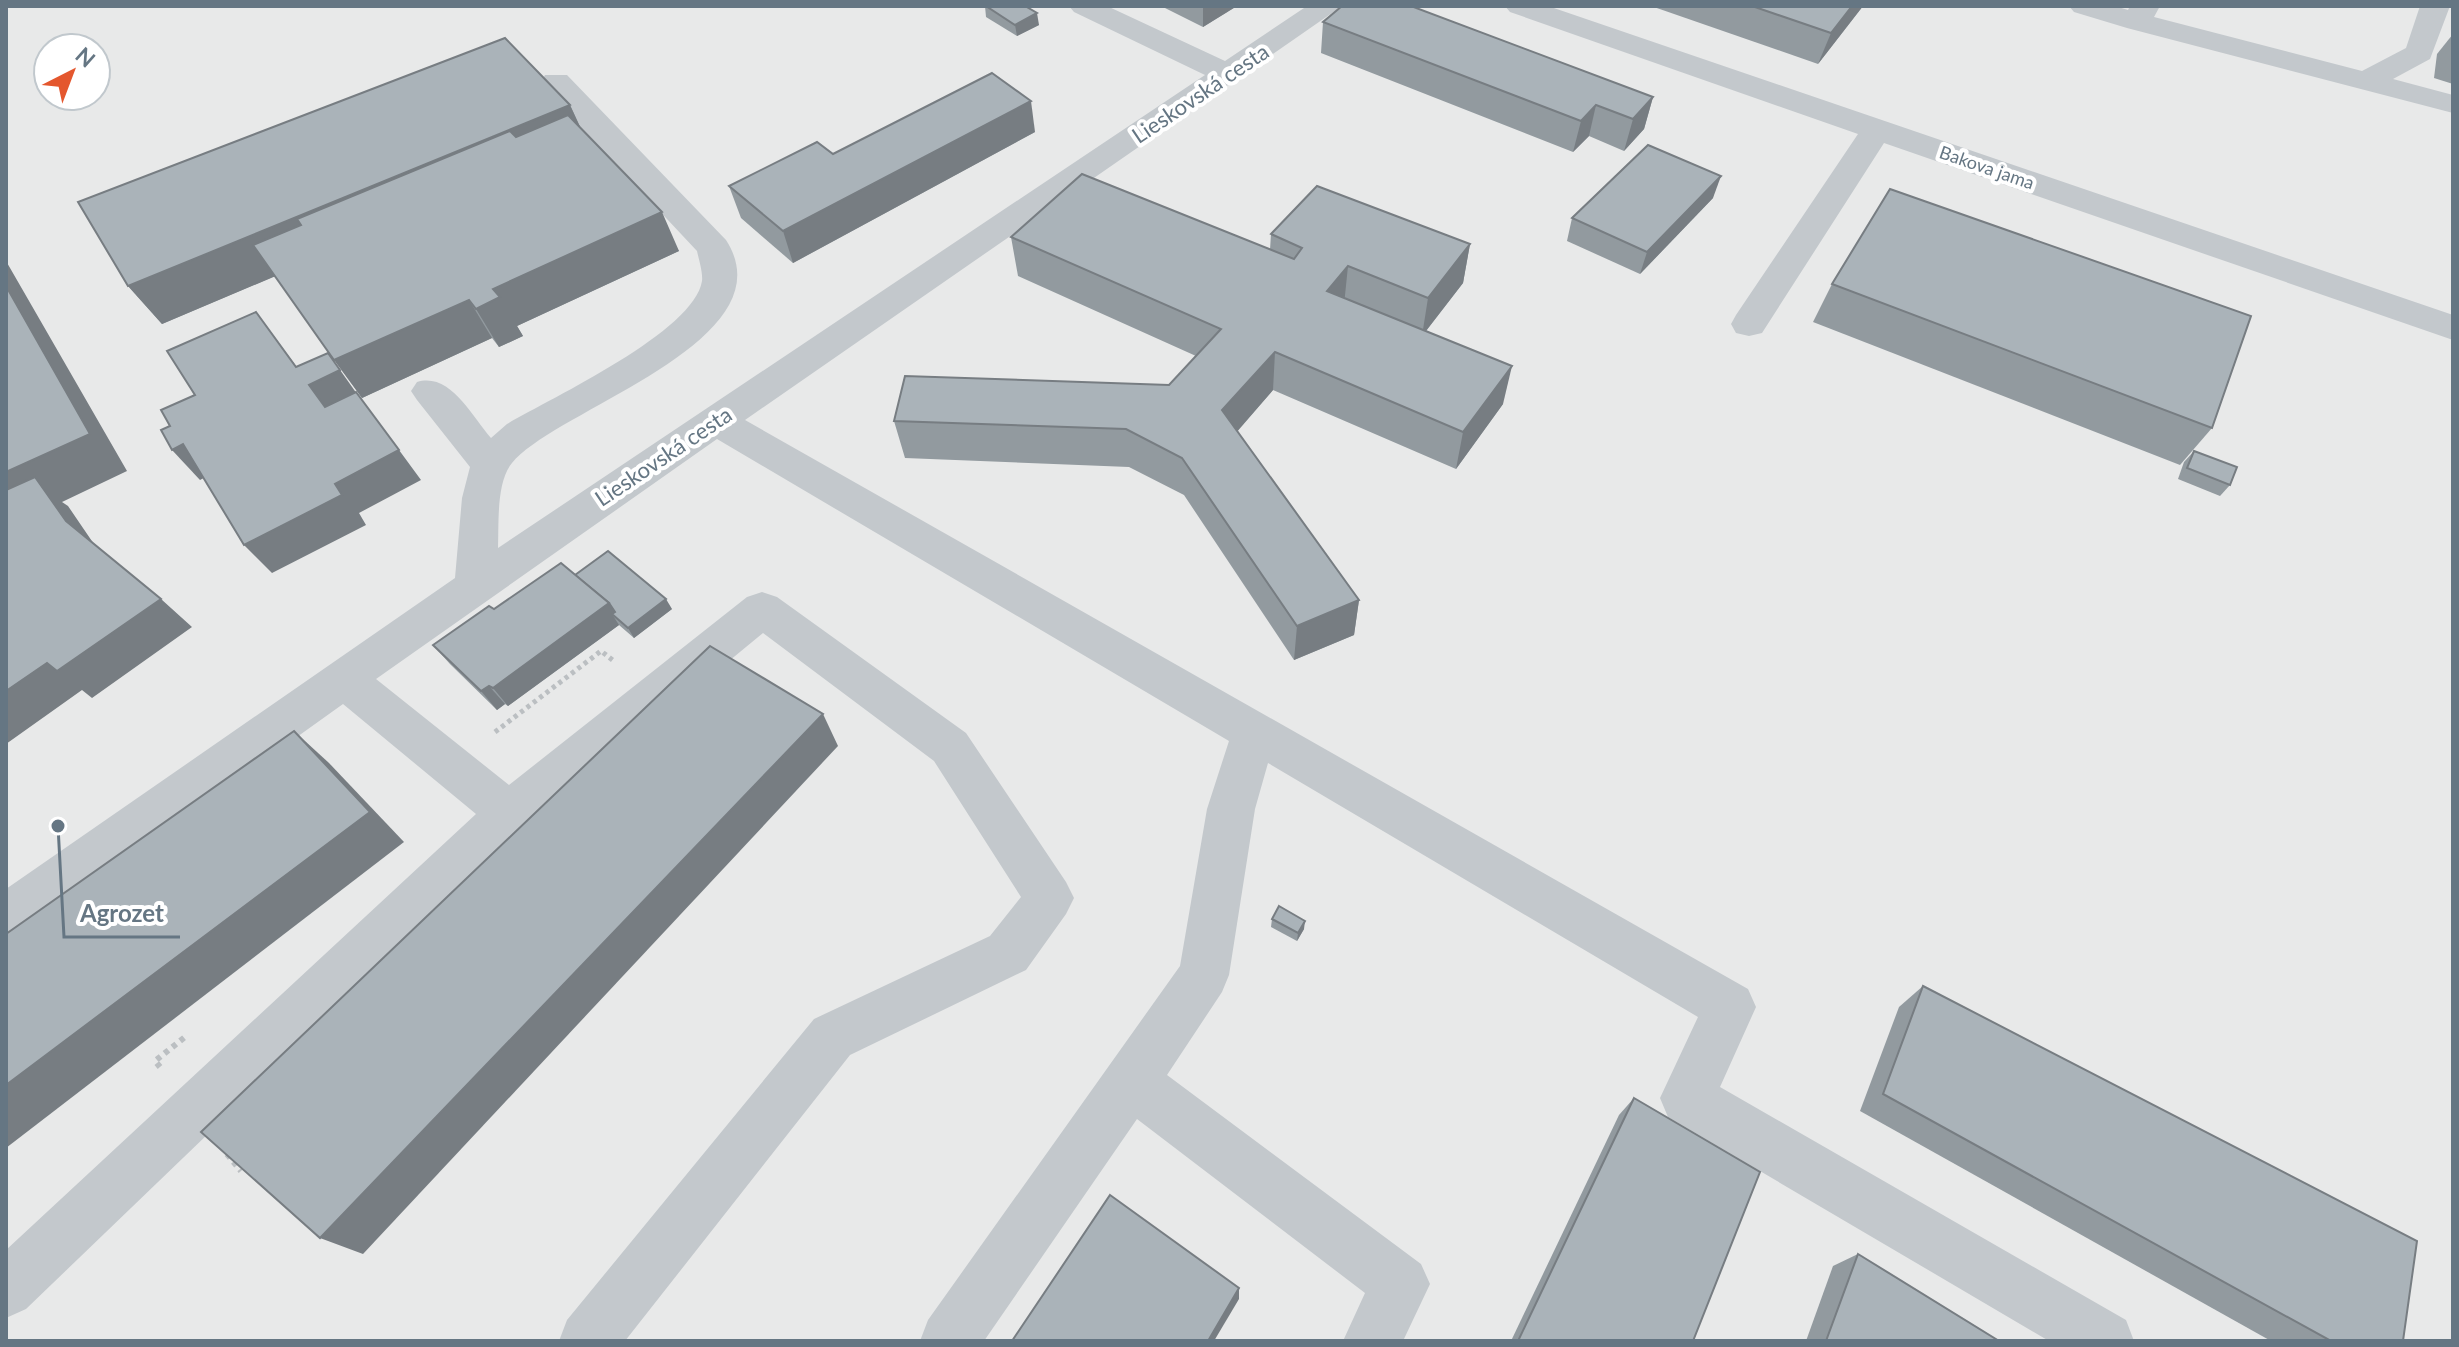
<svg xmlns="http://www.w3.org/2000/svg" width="2459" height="1347" viewBox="0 0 2459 1347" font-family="Lato,sans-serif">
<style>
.built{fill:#e8e9e9;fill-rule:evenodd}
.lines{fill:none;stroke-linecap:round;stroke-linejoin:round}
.path-far1{stroke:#bbbfc2;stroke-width:5;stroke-dasharray:4 4;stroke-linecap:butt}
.path{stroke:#bbbfc2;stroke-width:6;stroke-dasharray:5 5;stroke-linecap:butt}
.minor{fill:#c3c8cc;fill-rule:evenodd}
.wall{fill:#929a9f}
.shaded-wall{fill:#777d82}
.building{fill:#aab3b9;stroke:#777d82;stroke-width:2}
.labels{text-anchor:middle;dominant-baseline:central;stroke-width:8;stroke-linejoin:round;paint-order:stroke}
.far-street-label{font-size:18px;fill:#657683;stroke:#fff}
.street-label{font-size:22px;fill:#657683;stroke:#fff}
.leader{fill:none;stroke:#657683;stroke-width:3}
.callout-dot{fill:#657683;stroke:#fff;stroke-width:3}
.callout-label{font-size:24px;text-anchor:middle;font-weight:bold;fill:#657683;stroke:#fff;stroke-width:8;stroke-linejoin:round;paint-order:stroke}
</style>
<rect width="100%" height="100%" fill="#fafaf8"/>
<path class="built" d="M6,6H2453V1341H6ZM48,48H96V96H48Z"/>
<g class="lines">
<polyline class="path-far1" points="495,732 601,651 615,662"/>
<g class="path">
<polyline points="160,1067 155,1061 185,1037"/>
<polyline points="227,1154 241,1171"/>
</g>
<g class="minor">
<path d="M1069,6H1107L1225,61L1307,6H1342L745,420L1748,989L1756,1007L1720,1087L2126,1320L2134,1341H2049L1668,1117L1660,1098L1698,1017L1268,763L1255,809L1229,975L1222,992L1167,1075L1421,1264L1430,1284L1403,1341H1343L1365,1293L1137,1119L984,1341H920L928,1320L1180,966L1207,809L1229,741L717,439L376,679L509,785L747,597L762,592L777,597L966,733L1066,882L1074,898L1066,914L1026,970L850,1055L625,1341H559L567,1320L814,1019L990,936L1021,897L934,761L763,633L526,828L26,1309L6,1318V1250L476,814L343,704L23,933L6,940V889L455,578L462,498L470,467L417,400L411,391L417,382C450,372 471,415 491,438L507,424C551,398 694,332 702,281C703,273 699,260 697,251L545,89L541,82L545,75H567L726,240C791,341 556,409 512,463C496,482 499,524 498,548L1205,75L1074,12Z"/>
<polygon points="1505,6 1548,6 2453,315 2453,340 1884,143 1762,333 1749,336 1736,333 1731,324 1736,315 1858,134 1510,12"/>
<polygon points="2069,6 2115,6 2128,10 2130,6 2160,6 2154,17 2362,71 2406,48 2420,6 2450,6 2430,59 2393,79 2453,95 2453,113 2127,28 2074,12"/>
</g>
</g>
<g class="wall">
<polygon points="985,6 1025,6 1039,25 1017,36 986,17"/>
<polygon points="1161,6 1237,6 1203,27"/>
<polygon points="1651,6 1863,6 1818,64"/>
<polygon points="1323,22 1653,97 1644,129 1624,151 1589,136 1573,152 1321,53"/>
<polygon points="2453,34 2453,84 2434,78 2437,54"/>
<polygon points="570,105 581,129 679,251 517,326 523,336 499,347 492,338 362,398 275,276 162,324 128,286"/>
<polygon points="1035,132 793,263 741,218 729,186 833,154"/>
<polygon points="1713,198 1640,274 1567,241 1572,218"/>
<polygon points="1271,234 1470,244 1463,283 1426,331 1503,404 1456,469 1273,390 1237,431 1359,600 1354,635 1294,660 1184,495 1129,467 905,458 894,421 1169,385 1196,356 1018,276 1011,237 1270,250"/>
<polygon points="1832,284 2212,428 2180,465 1813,322"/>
<polygon points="2194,451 2230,485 2220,496 2178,479 2184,462"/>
<polygon points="575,575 672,609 634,638 619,625 508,706 505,704 497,710 450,664 433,645 494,609"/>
<polygon points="1272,919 1304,929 1297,941 1271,927"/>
<polygon points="1923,986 2403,1341 2271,1341 1860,1111 1899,1007"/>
<polygon points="1634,1098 1693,1341 1511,1341 1619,1115"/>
<polygon points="1858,1254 1999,1341 1806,1341 1833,1266"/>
</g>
<g class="shaded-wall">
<polygon points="1203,6 1237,6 1203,27"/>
<polygon points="1852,6 1863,6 1818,64 1831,33"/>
<polygon points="1037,13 1039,25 1017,36 1015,25"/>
<polygon points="1653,97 1644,129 1624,151 1633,119"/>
<polygon points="1031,101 1035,132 793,263 783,231"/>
<polygon points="570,105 588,144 162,324 128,286"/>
<polygon points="1596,105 1589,136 1573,152 1581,121"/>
<polygon points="1721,176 1713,198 1640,274 1647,252"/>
<polygon points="662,212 679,251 517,326 523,336 499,347 476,309 493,289"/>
<polygon points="1470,244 1463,283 1422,336 1428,298"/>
<polygon points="6,261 127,471 62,502 68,506 98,550 6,528"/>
<polygon points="1348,266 1344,305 1327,291"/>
<polygon points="469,300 492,338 362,398 334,360"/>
<polygon points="256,312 310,385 328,353 362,401 325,407"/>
<polygon points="1275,352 1273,390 1223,448 1222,410"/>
<polygon points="1512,366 1503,404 1456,469 1463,432"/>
<polygon points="183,444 211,474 200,480 172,450"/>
<polygon points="399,450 421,480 359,513 366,525 272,573 244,545 335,484"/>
<polygon points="161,599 192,627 92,698 82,690 6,744 6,691 47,663"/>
<polygon points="666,599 672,609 634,638 628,628"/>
<polygon points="1359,600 1354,635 1294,660 1297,626"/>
<polygon points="609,603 622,622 612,614 619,625 508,706 493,688"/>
<polygon points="489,686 505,704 497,710 481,691"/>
<polygon points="823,714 838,746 363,1254 320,1238"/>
<polygon points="294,731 329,763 404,842 6,1148 6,1085"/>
<polygon points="1305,921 1304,929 1297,941 1298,933"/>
<polygon points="1239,1288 1239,1299 1214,1341 1208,1341"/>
</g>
<g class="building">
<polygon points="986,6 1025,6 1037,13 1015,25"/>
<polygon points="1342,6 1411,6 1653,97 1633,119 1596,105 1581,121 1323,22"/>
<polygon points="1752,6 1852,6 1831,33"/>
<polygon points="505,38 570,105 128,286 78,202"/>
<polygon points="992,73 1031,101 783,231 729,186 817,142 833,154"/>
<polygon points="568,115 662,212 493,289 500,297 476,309 469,300 334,360 253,245 301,225 297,219 510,131 516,137"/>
<polygon points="1648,145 1721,176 1647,252 1572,218"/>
<polygon points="1082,174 1294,259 1302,248 1271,234 1317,186 1470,244 1428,298 1348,266 1327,291 1512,366 1463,432 1275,352 1222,410 1359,600 1297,626 1182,458 1126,429 894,421 905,376 1169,385 1221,329 1011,237"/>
<polygon points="1890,189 2251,316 2212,428 1832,284"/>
<polygon points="6,286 90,434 6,472"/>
<polygon points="256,312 296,367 328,353 340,370 309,385 325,407 356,392 399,450 335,484 342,495 244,545 183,444 172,450 161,430 170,426 161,410 195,395 167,351"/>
<polygon points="2194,451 2237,467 2230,485 2187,468"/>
<polygon points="35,477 66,521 161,599 57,671 47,663 6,691 6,490"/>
<polygon points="608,551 666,599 628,628 612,614 615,612 609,603 575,575"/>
<polygon points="561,563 609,603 493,688 489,686 481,691 433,645 489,606 494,609"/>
<polygon points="710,646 823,714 320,1238 201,1132"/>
<polygon points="294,731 370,812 6,1085 6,934"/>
<polygon points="1279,906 1305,921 1298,933 1272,919"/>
<polygon points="1923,986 2417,1241 2403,1341 2331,1341 1883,1094"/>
<polygon points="1634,1098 1760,1172 1693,1341 1518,1341"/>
<polygon points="1110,1195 1239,1288 1208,1341 1012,1341"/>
<polygon points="1858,1254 1999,1341 1826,1341"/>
</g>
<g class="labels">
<g class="far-street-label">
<text transform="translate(1987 167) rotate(19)">Bakova jama</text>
</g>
<g class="street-label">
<text transform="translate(1200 93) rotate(-34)">Lieskovská cesta</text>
<text transform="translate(663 456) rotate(-34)">Lieskovská cesta</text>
</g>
</g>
<path class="leader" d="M58 826L64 937H180"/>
<circle class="callout-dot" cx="58" cy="826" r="8"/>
<g class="callout-label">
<text x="122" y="922">Agrozet</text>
</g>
<rect width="2459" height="1347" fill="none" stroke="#657683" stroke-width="16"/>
<g transform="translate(72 72) rotate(42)"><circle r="38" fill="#ffffff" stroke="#c1c8cd" stroke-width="2"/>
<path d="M0-6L14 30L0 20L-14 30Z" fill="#e4572e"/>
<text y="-12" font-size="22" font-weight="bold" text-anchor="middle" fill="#657683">N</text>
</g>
</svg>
